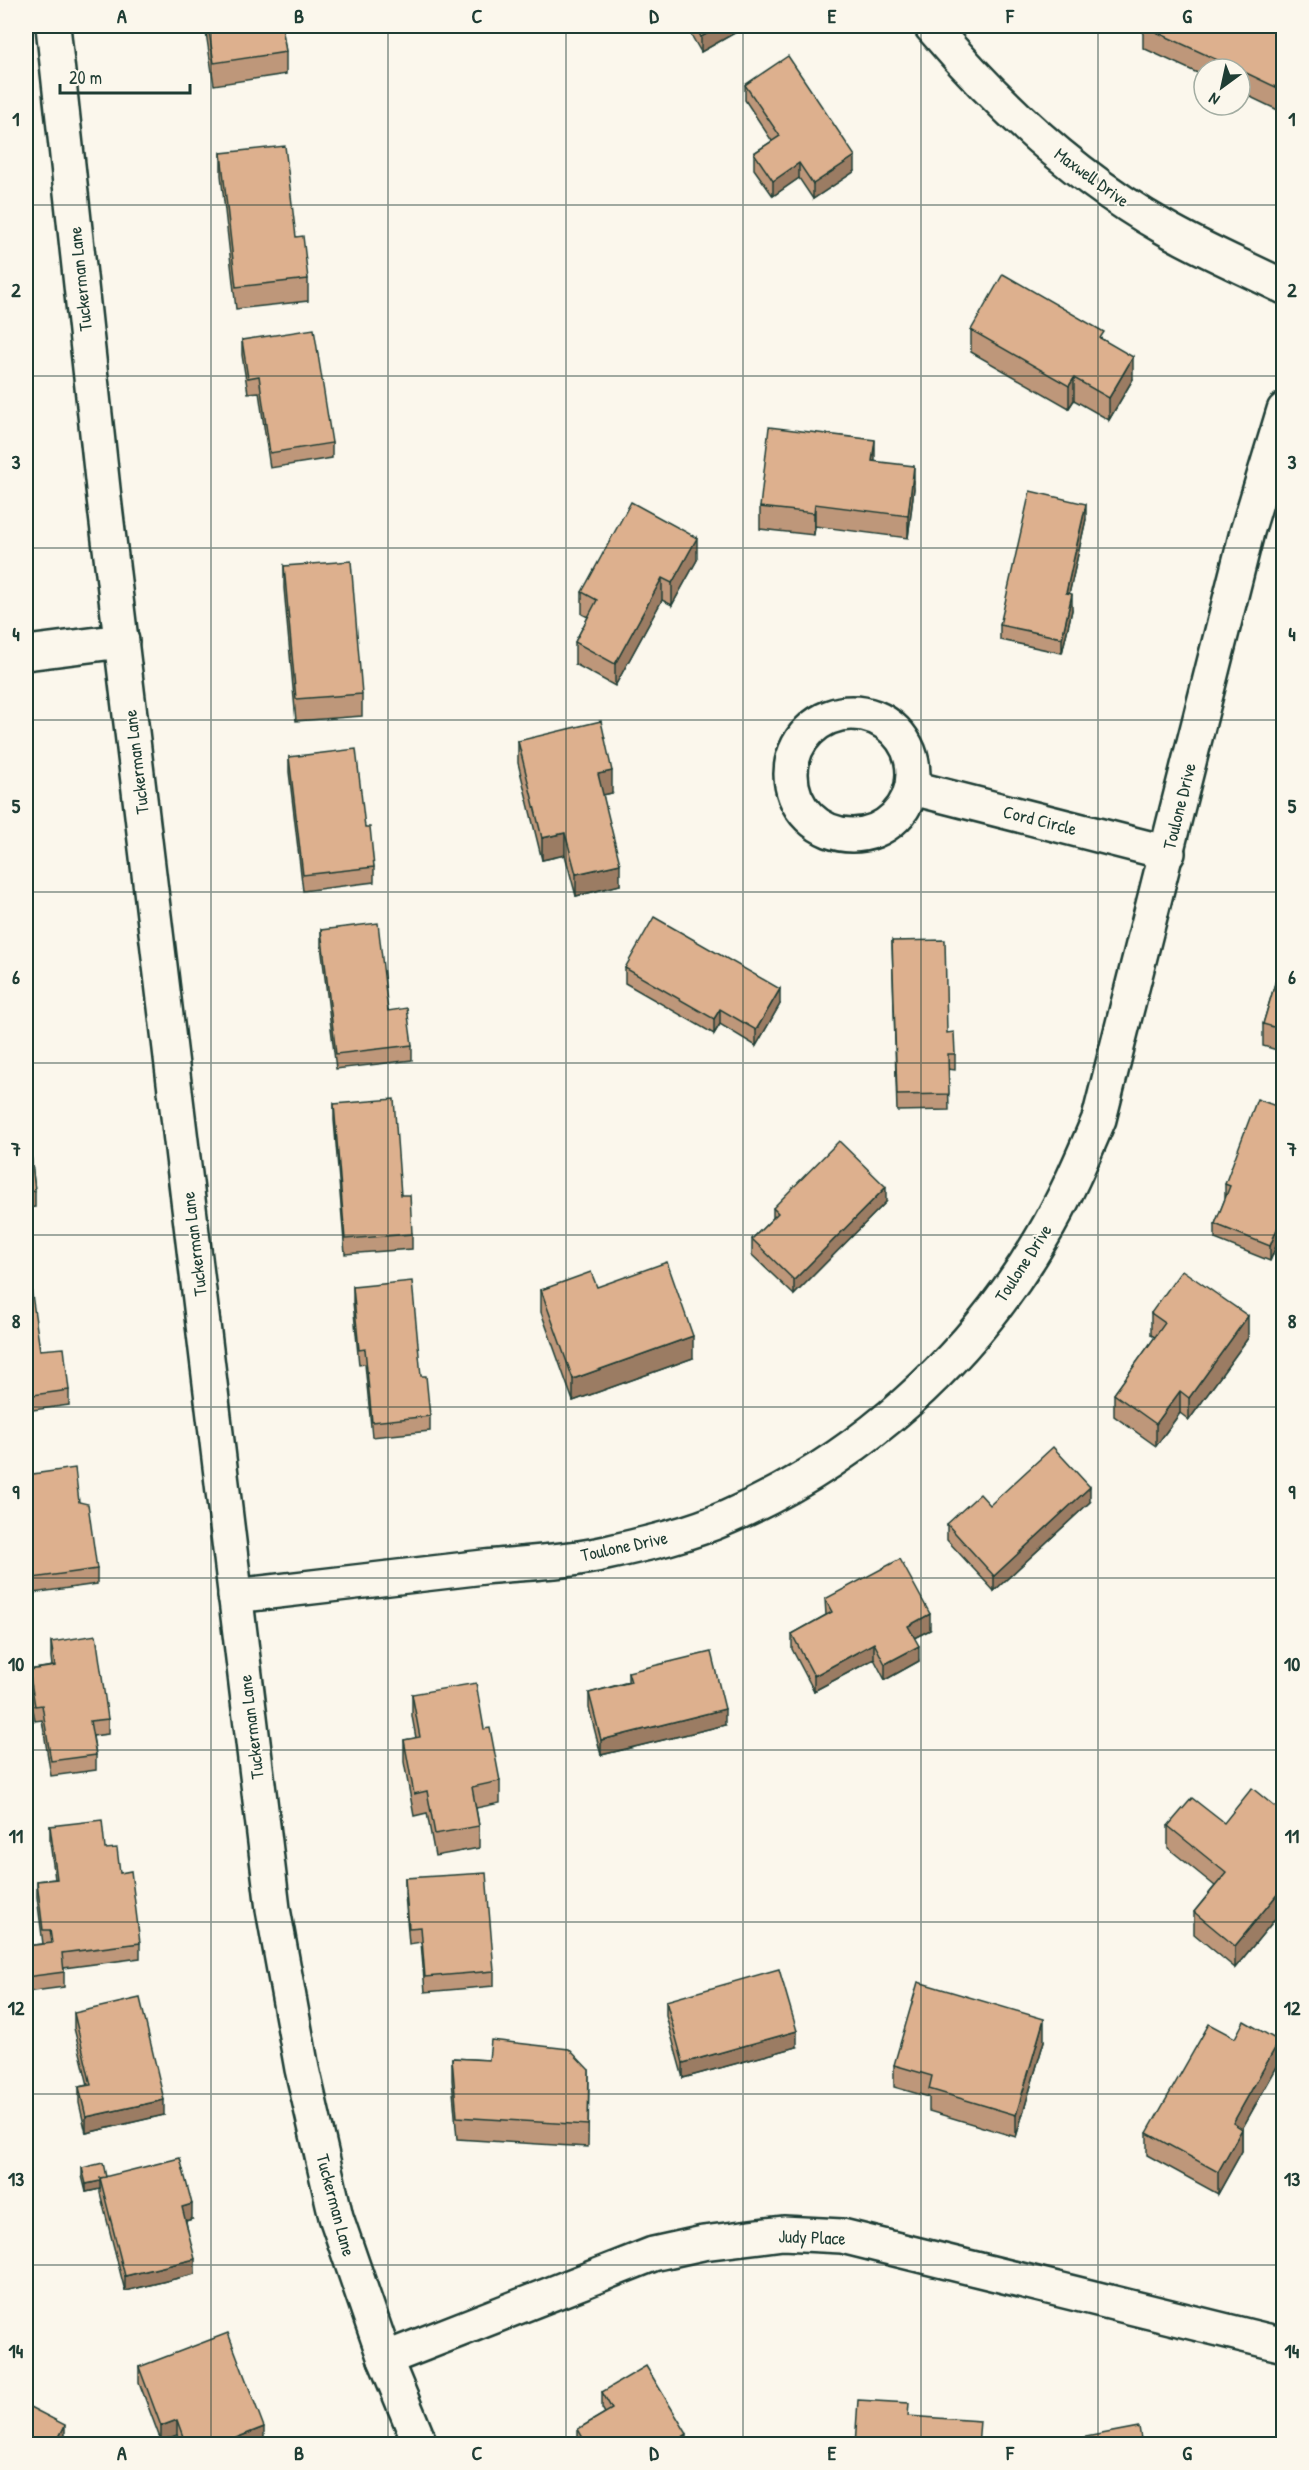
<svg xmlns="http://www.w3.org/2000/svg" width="1309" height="2470" viewBox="0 0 1309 2470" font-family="'Patrick Hand',sans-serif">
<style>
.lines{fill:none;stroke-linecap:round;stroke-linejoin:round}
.minor-casing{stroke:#1f3d34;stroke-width:38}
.major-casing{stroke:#1f3d34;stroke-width:38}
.minor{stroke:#fbf7ec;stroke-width:33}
.major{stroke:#fbf7ec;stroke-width:33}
.wall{fill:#be977a;stroke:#1f3d34;stroke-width:1.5}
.shaded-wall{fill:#9b7b63;stroke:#1f3d34;stroke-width:1.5}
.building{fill:#ddb08e;stroke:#1f3d34;stroke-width:1.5}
.grid{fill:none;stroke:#1f3d34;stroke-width:1.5;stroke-opacity:0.55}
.labels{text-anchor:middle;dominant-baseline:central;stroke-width:4.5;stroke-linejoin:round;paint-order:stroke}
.street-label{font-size:18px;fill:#1f3d34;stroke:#fbf7ec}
.neatline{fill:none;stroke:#1f3d34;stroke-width:2}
.grid-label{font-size:20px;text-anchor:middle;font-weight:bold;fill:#1f3d34}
</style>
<rect width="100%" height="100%" fill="#fbf7ec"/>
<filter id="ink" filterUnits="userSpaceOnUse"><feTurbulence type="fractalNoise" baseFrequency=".0167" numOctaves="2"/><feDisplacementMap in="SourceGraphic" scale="12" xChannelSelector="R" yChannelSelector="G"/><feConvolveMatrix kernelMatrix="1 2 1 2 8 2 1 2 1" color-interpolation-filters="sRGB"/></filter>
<g filter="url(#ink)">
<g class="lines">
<g class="minor-casing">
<g id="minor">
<path d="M931,26C997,104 1075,177 1165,228C1203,250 1244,267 1284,287"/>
<polyline points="26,653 122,641"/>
<circle cx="852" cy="774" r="61"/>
<polyline points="913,788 1168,853"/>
<path d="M235,1596C318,1586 401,1577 484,1567C524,1563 567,1562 606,1553C646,1544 690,1534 728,1517C858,1461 970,1360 1041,1239C1064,1201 1082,1159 1099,1119L1247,532L1284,410"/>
<polyline points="385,2359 653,2254 703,2243 783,2233 842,2236 1284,2345"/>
</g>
</g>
<g class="major-casing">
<polyline id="major" points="53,26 104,498 273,1909 302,2069 336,2217 385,2359 420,2444"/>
</g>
<use href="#minor" class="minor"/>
<use href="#major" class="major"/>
</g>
<g class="wall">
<polygon points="205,26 282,26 286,52 286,74 214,85"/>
<polygon points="686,26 747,26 701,52"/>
<polygon points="1143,26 1284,26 1284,109 1282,112 1240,92 1240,69 1204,69 1204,76 1143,48"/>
<polygon points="745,85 855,171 813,199 799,178 773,196 754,169 754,153 772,141 745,100"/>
<polygon points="221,153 296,237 308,279 308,301 236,309 221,175"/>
<polygon points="971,330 1104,340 1133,379 1109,420 1074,400 1069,408 971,352"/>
<polygon points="242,340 332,443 332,458 270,468 259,392 248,393 242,355"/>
<polygon points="875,462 914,488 908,538 815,526 814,535 760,529 760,507"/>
<polygon points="1086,519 1069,594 1072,610 1062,653 1000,640 1000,625"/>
<polygon points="697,560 672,605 662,600 615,686 575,664 575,642 588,617 582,614 582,592"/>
<polygon points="284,566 362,694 362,716 296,721 284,588"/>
<polygon points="518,741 612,793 603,795 620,885 576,896 565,855 542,860 518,763"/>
<polygon points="289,757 365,827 374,867 374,882 303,891 289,772"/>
<polygon points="321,930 388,1011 412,1045 412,1060 336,1069 321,945"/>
<polygon points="892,941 947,1033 955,1054 955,1070 948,1069 949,1110 897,1111"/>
<polygon points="1284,953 1284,1052 1263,1046 1263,1024"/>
<polygon points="625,968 780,1004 756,1046 720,1024 714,1034 625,983"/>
<polygon points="334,1104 401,1195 412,1234 412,1249 345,1254 334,1120"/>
<polygon points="26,1109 35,1191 35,1207 26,1208"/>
<polygon points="1284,1109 1284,1227 1270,1261 1215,1239 1215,1224 1225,1199 1225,1184"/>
<polygon points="886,1202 794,1295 752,1255 752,1239 773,1218 773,1208"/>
<polygon points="26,1274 40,1350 69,1390 69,1405 26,1411"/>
<polygon points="353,1287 430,1416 430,1431 372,1437 365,1364 359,1365 353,1302"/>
<polygon points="597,1287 693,1358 573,1401 541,1312 541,1290"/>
<polygon points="1151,1313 1248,1338 1189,1420 1180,1413 1156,1446 1114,1416 1114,1394 1155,1337 1151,1335"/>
<polygon points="26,1475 79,1502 97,1569 97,1584 26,1594"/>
<polygon points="1090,1502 994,1591 947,1540 947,1524 990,1505"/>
<polygon points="825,1599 930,1630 914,1638 919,1661 885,1680 874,1659 814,1691 792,1649 792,1634 826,1615"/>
<polygon points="51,1642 108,1719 108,1734 93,1736 96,1755 96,1770 51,1776 42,1720 35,1721 29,1685 29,1670 52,1666 51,1657"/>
<polygon points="628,1672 725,1725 601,1755 589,1708 589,1693 628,1682"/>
<polygon points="412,1694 484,1729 500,1781 500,1803 476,1808 479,1826 479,1848 435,1856 427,1813 414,1816 404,1762 404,1740 416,1738 412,1716"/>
<polygon points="1284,1814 1284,1908 1235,1968 1194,1934 1194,1912 1215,1886 1168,1848 1168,1826 1224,1823"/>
<polygon points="50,1826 105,1849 120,1873 140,1943 140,1958 64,1968 64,1987 26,1992 26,1946 43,1944 37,1897 37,1881 55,1879 50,1842"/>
<polygon points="405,1878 494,1971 494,1986 425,1992 421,1942 409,1944 405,1894"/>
<polygon points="666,2001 797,2047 683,2078 666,2016"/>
<polygon points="74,2013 164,2115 86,2133 79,2103 79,2087 88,2085 74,2028"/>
<polygon points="1044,2041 1016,2137 929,2111 929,2097 894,2087 894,2065"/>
<polygon points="452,2058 489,2060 589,2070 588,2147 457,2139 452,2080"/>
<polygon points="1279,2063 1242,2129 1242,2151 1218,2194 1147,2155 1147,2133"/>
<polygon points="82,2168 106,2177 192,2219 186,2221 195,2274 125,2291 100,2193 100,2189 86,2192 82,2176"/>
<polygon points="139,2367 264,2442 258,2445 181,2445 177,2435 161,2441 139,2382"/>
<polygon points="602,2392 687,2445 578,2445 578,2429 605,2413 602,2408"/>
</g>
<g class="shaded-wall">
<polygon points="721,26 747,26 701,52 701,37"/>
<polygon points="1284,87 1284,109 1282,112 1282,90"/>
<polygon points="855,156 855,171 813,199 813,184"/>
<polygon points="799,163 799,178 773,196 773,181"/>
<polygon points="1133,357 1133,379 1109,420 1109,398"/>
<polygon points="1074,378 1074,400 1069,408 1069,386"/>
<polygon points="875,440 875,462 872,461"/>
<polygon points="914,466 914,488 908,538 908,516"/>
<polygon points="815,504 815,526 814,535 814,513"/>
<polygon points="1086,504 1086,519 1066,608 1066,593"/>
<polygon points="697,538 697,560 672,605 672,583"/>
<polygon points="662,578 662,600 615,686 615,664"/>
<polygon points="1072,594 1072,610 1062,653 1062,638"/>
<polygon points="612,771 612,793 598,796 598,774"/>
<polygon points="565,833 565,855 542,860 542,838"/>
<polygon points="620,864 620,885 576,896 576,874"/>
<polygon points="780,989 780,1004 756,1046 756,1030"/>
<polygon points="720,1009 720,1024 714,1034 714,1019"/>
<polygon points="886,1187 886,1202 794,1295 794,1280"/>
<polygon points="1284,1212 1284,1227 1270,1261 1270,1246"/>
<polygon points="1248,1316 1248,1338 1189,1420 1189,1398"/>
<polygon points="693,1336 693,1358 573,1401 573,1379"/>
<polygon points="1180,1391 1180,1413 1156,1446 1156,1424"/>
<polygon points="1090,1487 1090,1502 994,1591 994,1576"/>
<polygon points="930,1614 930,1630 908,1641 908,1626"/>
<polygon points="874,1643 874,1659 814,1691 814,1676"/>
<polygon points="919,1646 919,1661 885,1680 885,1664"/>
<polygon points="725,1709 725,1725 601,1755 601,1740"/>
<polygon points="1284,1886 1284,1908 1235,1968 1235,1946"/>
<polygon points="1044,2019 1044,2041 1016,2137 1016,2115"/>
<polygon points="797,2031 797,2047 683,2078 683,2063"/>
<polygon points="1279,2041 1279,2063 1233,2145 1233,2123"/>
<polygon points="164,2100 164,2115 86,2133 86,2117"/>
<polygon points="1242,2129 1242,2151 1218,2194 1218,2172"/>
<polygon points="100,2181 100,2189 86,2192 86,2184"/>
<polygon points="192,2204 192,2219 182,2222 182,2207"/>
<polygon points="195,2259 195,2274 125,2291 125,2276"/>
<polygon points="177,2420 177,2435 161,2441 161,2426"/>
<polygon points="65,2425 65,2440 62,2445 55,2445"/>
<polygon points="264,2427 264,2442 258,2445 218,2445"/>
<polygon points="687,2434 687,2445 670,2445"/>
</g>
<g class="building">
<polygon points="208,26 282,26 286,52 214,63"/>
<polygon points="695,26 721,26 701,37"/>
<polygon points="1143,26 1284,26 1284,87 1282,90 1240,70 1240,69 1237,69"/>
<polygon points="788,56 855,156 813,184 799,163 773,181 754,153 780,136 745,85"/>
<polygon points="285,146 296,237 303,236 308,279 236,287 221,153"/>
<polygon points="1003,274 1104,332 1100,338 1133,357 1109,398 1074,378 1069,386 971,330"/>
<polygon points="314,329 332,443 270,453 259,376 248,378 242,340"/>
<polygon points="769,427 875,440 872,461 914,466 908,516 815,504 814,513 760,507"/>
<polygon points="1030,491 1086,504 1066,593 1072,594 1062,638 1000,625"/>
<polygon points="631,502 697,538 672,583 662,578 615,664 575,642 597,600 582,592"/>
<polygon points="351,561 362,694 296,699 284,566"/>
<polygon points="601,721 612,771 598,774 620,864 576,874 565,833 542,838 518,741"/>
<polygon points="356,749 365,827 370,827 374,867 303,875 289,757"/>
<polygon points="654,917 780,989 756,1030 720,1009 714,1019 625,968"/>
<polygon points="378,923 388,1011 407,1008 412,1045 336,1054 321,930"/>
<polygon points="945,940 947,1033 954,1032 955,1054 948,1054 949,1094 897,1095 892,941"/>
<polygon points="1284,953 1284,1030 1263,1024"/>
<polygon points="394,1099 401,1195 410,1195 412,1234 345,1239 334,1104"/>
<polygon points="1257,1099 1284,1109 1284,1212 1270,1246 1215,1224 1230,1186 1225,1184"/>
<polygon points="26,1109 35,1191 26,1193"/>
<polygon points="839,1141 886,1187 794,1280 752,1239 778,1213 773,1208"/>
<polygon points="667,1262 693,1336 573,1379 541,1290 591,1272 597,1287"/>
<polygon points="1182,1270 1248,1316 1189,1398 1180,1391 1156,1424 1114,1394 1165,1323 1151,1313"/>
<polygon points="26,1274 29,1274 40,1350 64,1348 69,1390 26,1396"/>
<polygon points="412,1281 421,1376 426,1376 430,1416 372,1422 365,1349 359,1350 353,1287"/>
<polygon points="1053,1447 1090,1487 994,1576 947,1524 980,1494 990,1505"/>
<polygon points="75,1468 79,1502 88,1504 97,1569 26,1579 26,1475"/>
<polygon points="900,1559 930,1614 908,1626 919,1646 885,1664 874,1643 814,1676 792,1634 832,1612 825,1599"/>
<polygon points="96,1635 108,1719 90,1721 96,1755 51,1761 42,1705 35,1706 29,1670 55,1666 51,1642"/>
<polygon points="711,1652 725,1709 601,1740 589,1693 631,1682 628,1672"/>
<polygon points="476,1683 484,1729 490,1728 500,1781 472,1787 479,1826 435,1834 427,1791 414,1794 404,1740 420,1737 412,1694"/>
<polygon points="1252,1788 1284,1814 1284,1886 1235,1946 1194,1912 1226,1873 1168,1826 1192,1798 1224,1823"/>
<polygon points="102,1820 105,1849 117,1848 120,1873 131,1871 140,1943 62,1953 64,1972 26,1977 26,1946 52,1943 50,1930 43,1930 37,1881 57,1879 50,1826"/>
<polygon points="486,1873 494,1971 425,1977 421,1927 409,1928 405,1878"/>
<polygon points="779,1969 797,2031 683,2063 666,2001"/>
<polygon points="918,1982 1044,2019 1016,2115 929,2089 932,2076 894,2065"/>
<polygon points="140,1998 164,2100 86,2117 79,2087 91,2085 74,2013"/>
<polygon points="1244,2021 1279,2041 1233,2123 1242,2129 1218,2172 1147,2133 1209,2024 1235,2038"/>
<polygon points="491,2040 569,2049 589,2070 588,2125 457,2117 452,2058 489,2060"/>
<polygon points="180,2158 192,2204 182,2207 195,2259 125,2276 100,2178"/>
<polygon points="103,2163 106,2177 100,2178 100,2181 86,2184 82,2168"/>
<polygon points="228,2333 264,2427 218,2445 186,2445 177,2420 161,2426 139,2367"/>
<polygon points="646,2366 687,2434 670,2445 587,2445 578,2429 612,2409 602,2392"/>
<polygon points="858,2400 909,2403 908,2416 980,2421 978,2445 855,2445"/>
<polygon points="26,2405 65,2425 55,2445 26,2445"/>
<polygon points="1139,2427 1142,2445 1059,2445 1059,2442"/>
</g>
</g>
<path class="grid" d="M211,26V2444M388,26V2444M566,26V2444M743,26V2444M921,26V2444M1098,26V2444M26,205H1284M26,376H1284M26,548H1284M26,720H1284M26,892H1284M26,1063H1284M26,1235H1284M26,1407H1284M26,1578H1284M26,1750H1284M26,1922H1284M26,2094H1284M26,2265H1284"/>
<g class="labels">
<g class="street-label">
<text transform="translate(1092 177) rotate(36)">Maxwell Drive</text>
<text transform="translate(80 279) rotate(-96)">Tuckerman Lane</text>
<text transform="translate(136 762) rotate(-97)">Tuckerman Lane</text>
<text transform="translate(1179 806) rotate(-76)">Toulone Drive</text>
<text transform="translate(1040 820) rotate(14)">Cord Circle</text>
<text transform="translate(194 1244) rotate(-97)">Tuckerman Lane</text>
<text transform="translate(1023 1263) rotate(-57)">Toulone Drive</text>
<text transform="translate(624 1546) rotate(-12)">Toulone Drive</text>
<text transform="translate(251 1727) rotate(-97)">Tuckerman Lane</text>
<text transform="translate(336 2205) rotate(75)">Tuckerman Lane</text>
<text transform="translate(812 2237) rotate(2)">Judy Place</text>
</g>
</g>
<rect width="1309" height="2470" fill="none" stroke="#fbf7ec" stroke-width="66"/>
<g transform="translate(1222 87) rotate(213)"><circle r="28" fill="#fbf7ec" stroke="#a3ada2" stroke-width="1.5"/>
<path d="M0-4.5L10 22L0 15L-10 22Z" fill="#1f3d34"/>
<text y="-9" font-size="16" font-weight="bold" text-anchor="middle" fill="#1f3d34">N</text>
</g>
<path d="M60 84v9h130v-9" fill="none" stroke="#1f3d34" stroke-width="3"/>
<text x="69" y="84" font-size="18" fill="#1f3d34" stroke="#fbf7ec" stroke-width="4.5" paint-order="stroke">20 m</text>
<rect x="33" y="33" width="1243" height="2404" class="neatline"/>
<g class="grid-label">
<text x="122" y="23">A</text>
<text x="299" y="23">B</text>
<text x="477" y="23">C</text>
<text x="654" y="23">D</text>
<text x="832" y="23">E</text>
<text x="1010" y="23">F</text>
<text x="1187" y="23">G</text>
<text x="16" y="126">1</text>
<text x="1292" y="126">1</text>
<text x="16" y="297">2</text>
<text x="1292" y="297">2</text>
<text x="16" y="469">3</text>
<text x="1292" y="469">3</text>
<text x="16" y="641">4</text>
<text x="1292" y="641">4</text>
<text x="16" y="813">5</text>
<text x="1292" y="813">5</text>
<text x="16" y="984">6</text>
<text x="1292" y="984">6</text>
<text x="16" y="1156">7</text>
<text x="1292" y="1156">7</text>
<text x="16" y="1328">8</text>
<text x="1292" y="1328">8</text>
<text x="16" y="1499">9</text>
<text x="1292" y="1499">9</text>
<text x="16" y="1671">10</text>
<text x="1292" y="1671">10</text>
<text x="16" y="1843">11</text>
<text x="1292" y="1843">11</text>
<text x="16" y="2015">12</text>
<text x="1292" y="2015">12</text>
<text x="16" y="2186">13</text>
<text x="1292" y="2186">13</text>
<text x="16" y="2358">14</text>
<text x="1292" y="2358">14</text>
<text x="122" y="2460">A</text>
<text x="299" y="2460">B</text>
<text x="477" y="2460">C</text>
<text x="654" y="2460">D</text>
<text x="832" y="2460">E</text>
<text x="1010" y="2460">F</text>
<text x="1187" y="2460">G</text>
</g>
</svg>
